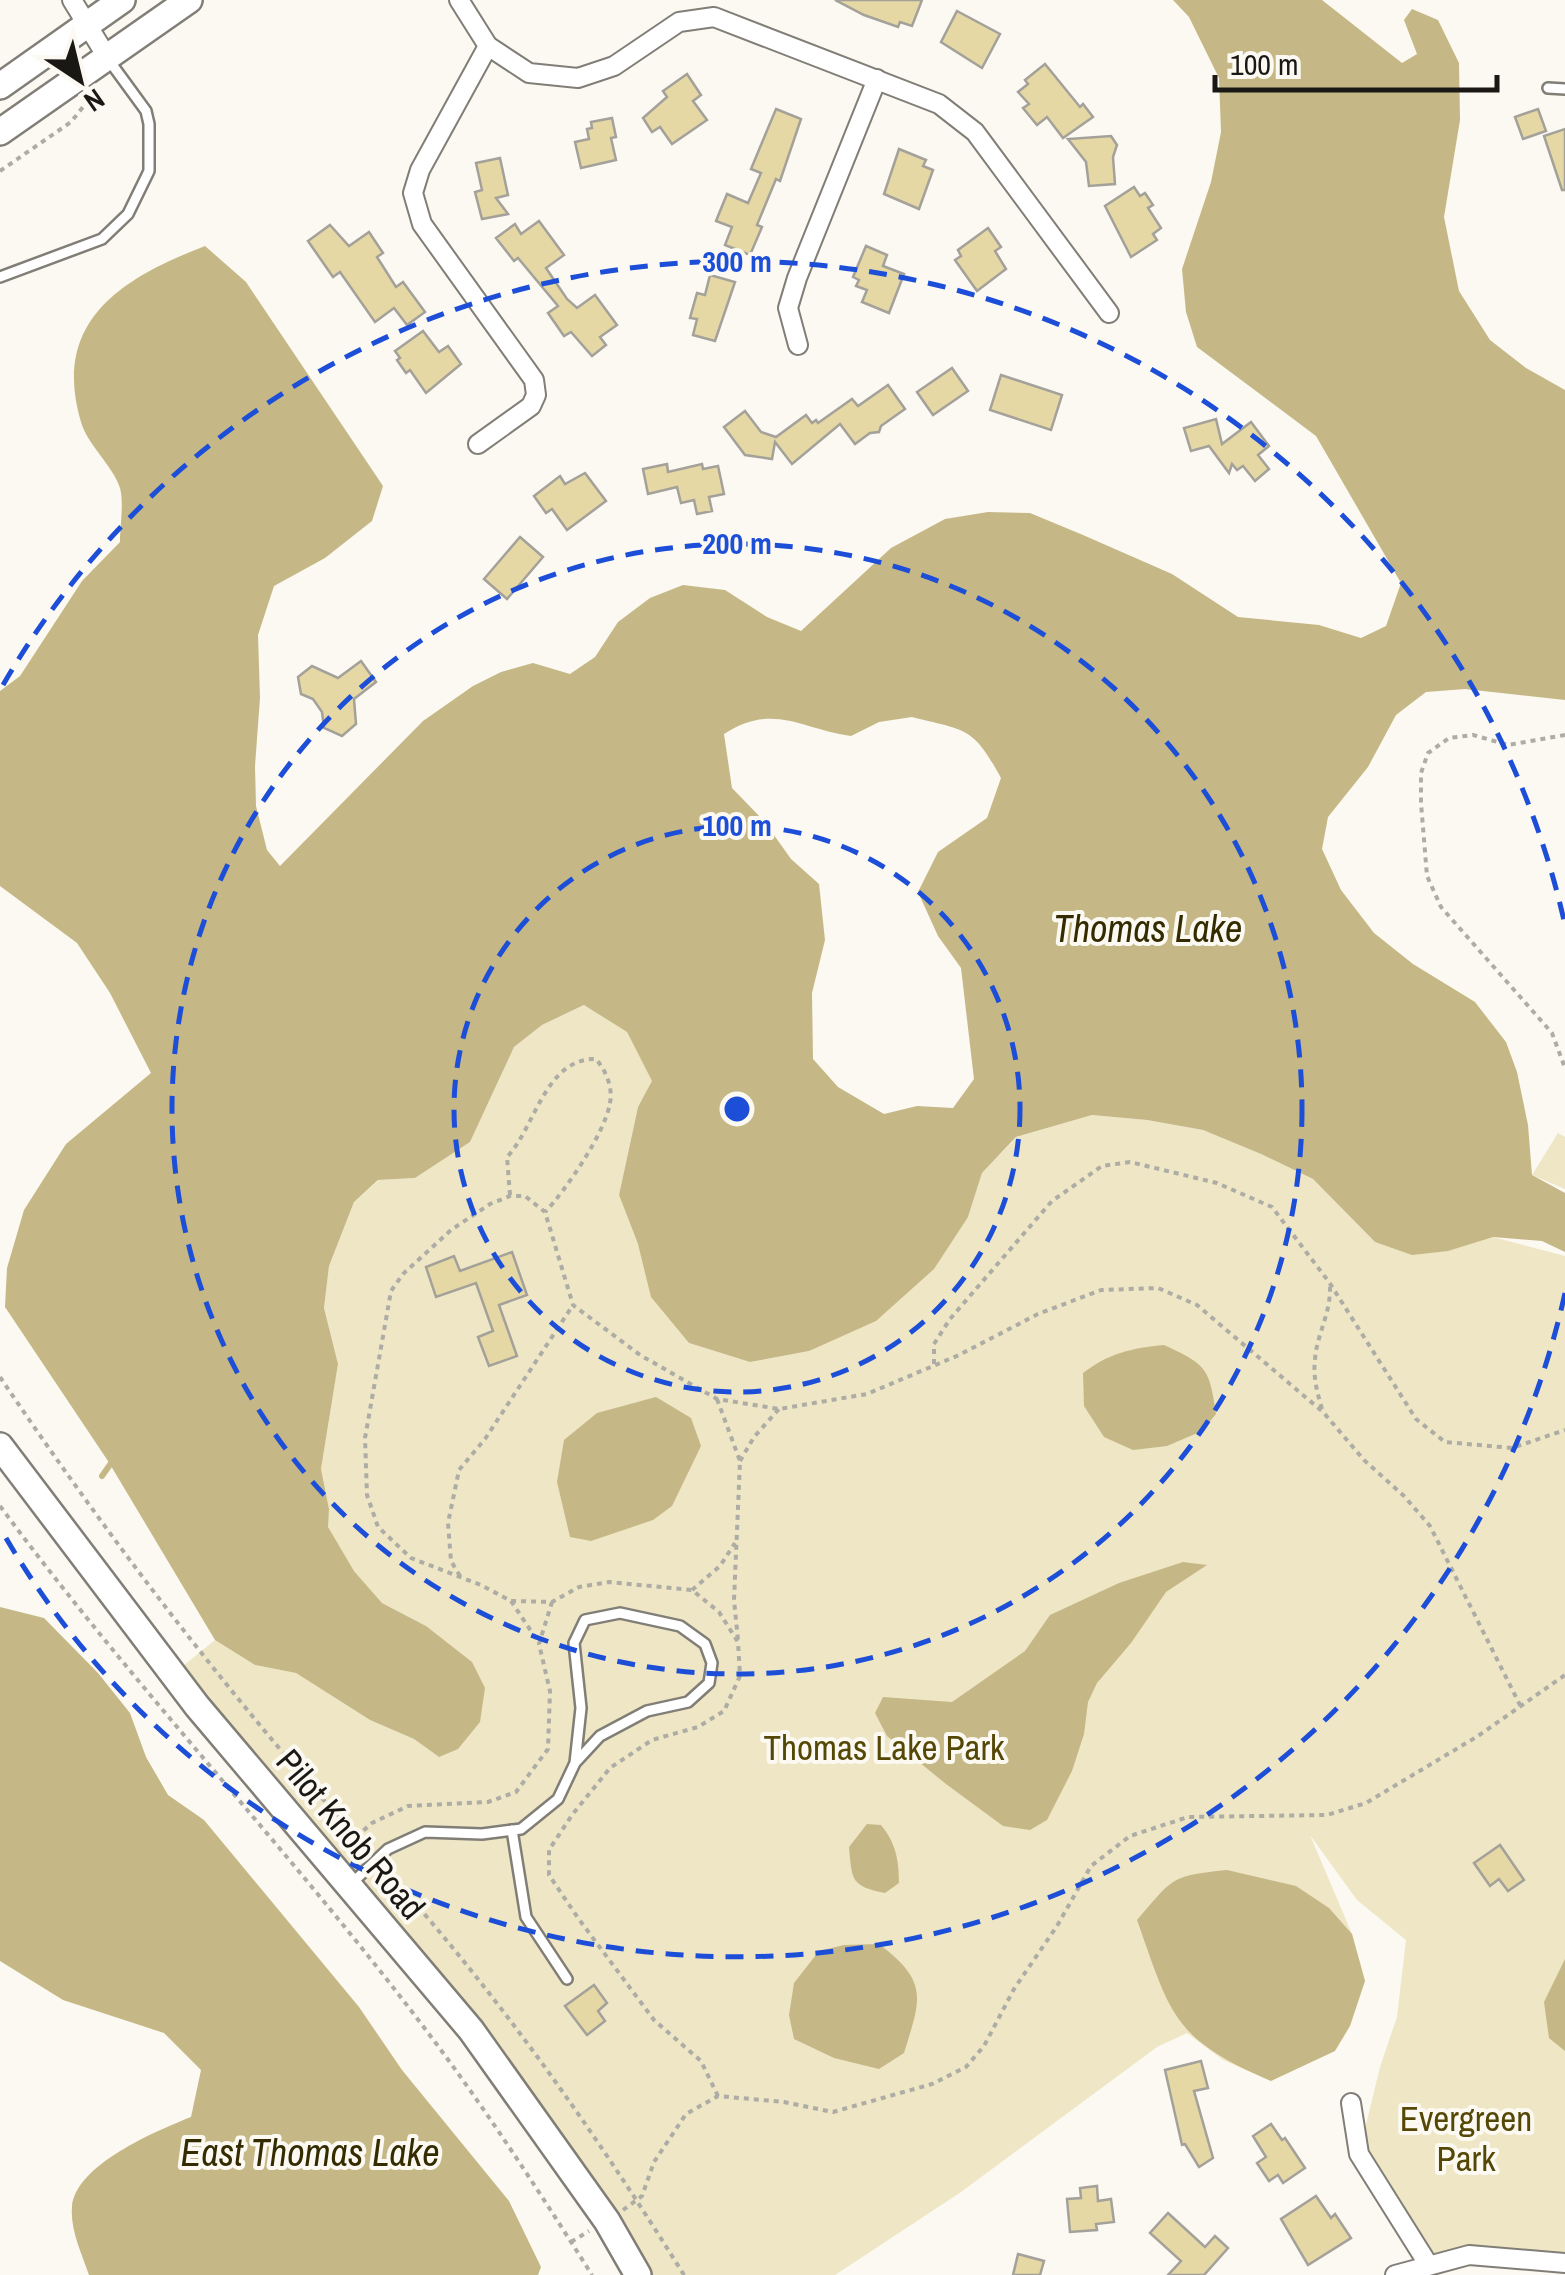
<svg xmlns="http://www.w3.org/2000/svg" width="1565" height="2275" viewBox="0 0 1565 2275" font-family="'Archivo Narrow',sans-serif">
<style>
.green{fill:#eee6c5}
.water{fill:#c5b886;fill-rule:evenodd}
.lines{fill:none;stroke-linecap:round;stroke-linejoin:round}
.stream{stroke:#c5b886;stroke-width:6}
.building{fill:#e5d8a4;stroke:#a3a199;stroke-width:2.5}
.service-casing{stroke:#807e76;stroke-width:14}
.minor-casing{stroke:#807e76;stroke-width:22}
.secondary-casing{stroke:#807e76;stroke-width:30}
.path{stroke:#adaca5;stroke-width:4;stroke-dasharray:5 5;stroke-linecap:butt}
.service{stroke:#fff;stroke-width:9}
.minor{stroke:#fff;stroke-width:18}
.secondary{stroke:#fff;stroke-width:25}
.ring{fill:none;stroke:#1d4ed8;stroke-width:5;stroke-dasharray:18 12}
.labels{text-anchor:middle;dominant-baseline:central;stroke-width:8;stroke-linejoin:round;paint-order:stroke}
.park-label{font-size:35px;fill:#554807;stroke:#fbf9f1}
.street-label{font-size:35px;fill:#191815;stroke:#fbf9f1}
.water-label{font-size:38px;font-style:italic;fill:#342b01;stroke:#fbf9f1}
.centre{fill:#1d4ed8;stroke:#fbf9f1;stroke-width:5}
.ring-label{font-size:30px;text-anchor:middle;font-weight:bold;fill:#1d4ed8;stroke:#fbf9f1;stroke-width:8;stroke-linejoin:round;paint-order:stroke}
</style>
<rect width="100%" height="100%" fill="#fbf9f1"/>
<g class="green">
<polygon points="585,1005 627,1032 653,1082 638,1107 619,1195 638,1244 689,1343 750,1362 809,1351 968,1217 982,1173 1017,1137 1092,1115 1147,1120 1203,1130 1261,1154 1313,1179 1375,1242 1493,1237 1565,1256 1565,2263 1469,2255 1428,2264 1359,2154 1380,2067 1397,2017 1406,1940 1357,1900 1310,1835 1352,1934 1365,1981 1271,2081 1223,2060 1187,2033 1157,2047 961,2192 835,2275 637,2275 570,2170 173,1674 215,1640 255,1665 296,1673 370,1720 414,1739 439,1757 426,1626 382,1603 354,1571 327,1527 329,1509 321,1469 338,1364 324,1308 329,1266 354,1202 379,1180 415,1178 470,1142 514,1047 542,1025"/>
<polygon points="1558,1133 1565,1137 1565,1189 1532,1175"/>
</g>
<g class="water">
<path d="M1173,0H1322L1402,63L1417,54L1404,20L1412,9L1438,20L1459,63L1460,120L1444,217L1459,291L1490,340L1526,368L1565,390V700L1465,689L1426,692L1396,715L1368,767L1328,817L1322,849L1341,890L1374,933L1413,964L1475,1002L1506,1042L1517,1072L1528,1125L1532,1175L1565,1193V1252L1542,1241L1493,1237L1448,1251L1412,1255L1375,1242L1313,1179L1261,1154L1203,1130L1147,1120L1092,1115L1016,1137L982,1173L968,1217L934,1269L876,1321L809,1351L750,1362L689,1343L651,1297L638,1244L619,1195L638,1107L652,1081L627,1032L584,1005L542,1025L514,1047L470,1142L415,1178L378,1180L354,1202L329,1266L324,1308L338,1364L321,1469L329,1509L328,1527L354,1571L382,1603L426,1626L472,1662L485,1688L480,1722L458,1749L439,1757L414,1739L370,1720L296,1673L255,1665L215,1640L108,1461L5,1307L7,1268L24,1210L66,1144L151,1073L110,993L77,943L0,886V691L20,676L82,581L120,542C120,526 124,503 120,488C112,464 88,446 81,422C51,321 122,278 205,246L246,282L383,486L372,521L325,558L274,586L258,635L260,698L255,766L256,806L267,850L280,866L423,721L473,686L501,672L533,663L570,674L595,657L618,622L650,598L683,585L725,590L767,617L801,631L891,548L945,519L988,512L1030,513L1083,535L1172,574L1238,617L1319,625L1361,638L1386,626L1401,583L1316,436L1197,347L1186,312L1182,269L1211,182L1221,132L1219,78L1189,17ZM912,717C968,731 973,727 1001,778L987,818L938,852L918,892L938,936L961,968L974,1079L953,1108L917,1106L884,1114L838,1087L813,1059L812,993L825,940L819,884L791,859L764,821L732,788L724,734C773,702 801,729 851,736L879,722Z"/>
<path d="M1164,1345C1207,1365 1209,1368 1216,1414L1202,1431L1167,1446L1133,1450L1104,1437L1084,1406L1083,1373C1109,1353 1132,1348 1164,1345Z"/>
<polygon points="656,1397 691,1418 701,1446 672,1506 653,1520 591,1541 570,1537 557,1482 564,1440 597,1413"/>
<polygon points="1183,1562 1207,1565 1166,1592 1131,1643 1097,1683 1088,1702 1084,1734 1072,1771 1047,1820 1030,1830 1003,1826 946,1784 887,1736 875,1713 883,1697 952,1702 1025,1651 1050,1615 1119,1583"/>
<path d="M0,1607L44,1618L98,1673L130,1713L146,1757L168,1795L204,1820L359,2007L402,2070L509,2201L541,2267L538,2275H89C82,2254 70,2230 72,2207C75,2165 156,2131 191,2117L201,2070L164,2033L63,2000L0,1961Z"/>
<path d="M867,1824L881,1825C896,1843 899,1861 899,1883L885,1893C851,1886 852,1881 849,1847Z"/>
<path d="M1227,1870L1296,1886L1329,1908L1352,1934L1365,1981L1350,2026L1335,2051L1271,2081C1173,2039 1171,2016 1137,1920C1174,1878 1169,1876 1227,1870Z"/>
<path d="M879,1944C929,1982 921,1998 904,2053L879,2069L834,2058L794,2039L789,2015L794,1983L819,1951L844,1945Z"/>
<polygon points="1565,1959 1565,2051 1549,2038 1544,2002"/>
</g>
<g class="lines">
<polyline class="stream" points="102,1476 114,1459"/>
</g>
<g class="building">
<polygon points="835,0 922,0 912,26 900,22 898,27 864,15"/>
<polygon points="957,11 1000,34 982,68 941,42"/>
<polygon points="1045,64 1080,107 1083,104 1093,117 1063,138 1047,117 1037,125 1023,108 1029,104 1018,92 1028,84 1025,80"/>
<polygon points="687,74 701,95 693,101 707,120 672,144 660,127 652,132 643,118 667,97 663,91"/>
<polygon points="776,109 801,119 780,181 776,179 757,225 762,227 750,255 725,245 732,227 716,221 727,194 748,203 761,173 751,169"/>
<polygon points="1538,109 1546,131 1523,139 1515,117"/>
<polygon points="612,118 616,137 611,138 616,160 581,168 575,142 589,139 587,129 592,128 591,122"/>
<polygon points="1565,129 1565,190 1562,190 1544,136"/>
<polygon points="1111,136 1117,145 1113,157 1115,184 1089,186 1086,162 1068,139"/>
<polygon points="899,149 926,160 923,166 933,170 919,209 884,194"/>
<polygon points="500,158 508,195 496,198 508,214 482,219 475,192 482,190 476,163"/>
<polygon points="1134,187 1140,196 1145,193 1153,205 1148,208 1161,228 1153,234 1157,240 1131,257 1105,206"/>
<polygon points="539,221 564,255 546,268 567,299 577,308 595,295 617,325 600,337 606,345 592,356 571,332 564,336 548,313 558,306 518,258 514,261 496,238 515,224 521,234"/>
<polygon points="330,225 349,246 369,232 383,253 377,257 396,287 403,282 425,312 407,325 394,308 375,322 340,272 333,277 308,241"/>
<polygon points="988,228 1001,247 995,251 1006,269 977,291 955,260 961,256 958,250"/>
<polygon points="866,246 887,255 883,266 904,274 889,313 862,302 867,290 856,286 859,280 853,277"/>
<polygon points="710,275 735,282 715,341 693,335 697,319 690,318 697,293 705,295"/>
<polygon points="423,331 439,352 448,346 461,364 426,393 410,370 406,373 397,360 400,358 395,351"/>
<polygon points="952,368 968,391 933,415 917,392"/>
<polygon points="1001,375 1062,395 1051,430 990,410"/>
<polygon points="888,385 905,409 881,426 879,432 870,433 855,444 840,424 792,464 775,442 772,459 745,455 724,427 745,411 761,432 776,437 806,415 812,423 816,420 818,423 852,399 858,406"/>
<polygon points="1216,419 1222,444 1251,422 1269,446 1258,455 1269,469 1255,481 1243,466 1237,470 1232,464 1229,473 1209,446 1191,451 1184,428"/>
<polygon points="667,464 668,472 702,464 703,469 718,466 724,494 709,497 712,511 697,514 694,500 681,503 677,487 648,494 643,469"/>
<polygon points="585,473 606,501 567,530 552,509 546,513 534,496 560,476 565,484"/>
<polygon points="520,537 543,557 507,599 484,579"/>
<polygon points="361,661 376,682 354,699 356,724 342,736 324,728 322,712 313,699 301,694 298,677 312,666 338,678"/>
<polygon points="512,1252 527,1295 499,1305 517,1356 489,1366 478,1337 493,1331 476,1283 436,1297 426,1267 454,1256 460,1271"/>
<polygon points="1500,1845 1524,1880 1508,1891 1499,1879 1490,1886 1474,1863"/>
<polygon points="594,1985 607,2003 598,2011 605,2021 587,2035 565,2006"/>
<polygon points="1201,2061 1208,2088 1194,2091 1213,2158 1199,2167 1185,2144 1182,2145 1165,2070"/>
<polygon points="1271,2124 1282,2140 1285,2138 1305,2168 1283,2183 1278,2175 1269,2181 1257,2163 1266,2157 1253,2136"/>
<polygon points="1097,2186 1098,2201 1111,2199 1114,2222 1096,2224 1097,2230 1070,2232 1067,2199 1081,2198 1080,2188"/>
<polygon points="1316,2196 1331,2218 1335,2214 1351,2238 1308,2265 1281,2219"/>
<polygon points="1168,2213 1205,2247 1215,2236 1228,2248 1204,2275 1168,2275 1181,2261 1150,2233"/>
<polygon points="1018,2254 1044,2261 1040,2275 1013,2275"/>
</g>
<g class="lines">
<g class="service-casing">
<g id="service">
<polyline points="1548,88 1565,89"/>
<polyline points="0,277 102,239 128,214 149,171 149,124 146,111 108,59"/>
<polyline points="512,1830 526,1917 567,1979"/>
<polyline points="351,1884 388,1849 425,1832 482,1834 521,1829 558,1799 575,1763 600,1736 647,1711 688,1702 709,1683 712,1663 705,1644 680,1626 620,1613 585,1620 574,1643 581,1708 575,1763"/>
</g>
</g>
<g class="minor-casing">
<g id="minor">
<polyline points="72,0 107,57"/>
<polyline points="459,0 488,46 529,73 578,78 614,66 679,22 714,17 939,104 975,132 1109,313"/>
<polyline points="798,345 788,308 797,278 877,79"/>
<polyline points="478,444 531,406 536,395 534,380 422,224 413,193 420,170 488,46"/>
<polyline points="1351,2103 1359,2154 1428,2264"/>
<polyline points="1395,2275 1469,2255 1565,2263"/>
</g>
</g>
<g class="secondary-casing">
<g id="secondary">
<polyline points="0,86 122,0"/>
<polyline points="0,132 189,0"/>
<polyline points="0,1446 197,1706 471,2030 607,2221 638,2275"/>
</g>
</g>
<g class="path">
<polyline points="0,171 71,122 91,97"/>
<polyline points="1565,735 1508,745 1473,735 1449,738 1428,753 1421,773 1421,803 1427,876 1441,907 1552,1033 1565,1068"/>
<path d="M510,1195L507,1157C535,1128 545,1058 596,1059C606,1071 613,1087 610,1103C605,1133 566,1190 545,1212"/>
<polyline points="934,1364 934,1344 950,1319 1052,1201 1102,1166 1130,1162 1217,1183 1272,1207 1329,1282 1416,1419 1445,1442 1512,1448 1565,1430"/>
<path d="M0,1377C112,1543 234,1702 369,1851"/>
<polyline points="717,1399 740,1461 734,1600 738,1640"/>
<path d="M1322,1409C1317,1392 1313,1377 1315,1359C1317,1334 1331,1313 1330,1286"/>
<polyline points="740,1461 754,1437 779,1409"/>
<path d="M0,1506C137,1691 297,1858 435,2042C491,2117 542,2196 592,2275"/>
<polyline points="460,1576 451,1561 448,1523 459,1470 485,1439 573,1305"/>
<polyline points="692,1590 720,1566 735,1543"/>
<polyline points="511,1601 539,1643"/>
<polyline points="356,1837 372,1823 408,1806 488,1802 516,1792 548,1749 550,1691 539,1644 552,1602"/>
<path d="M385,1869C500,1997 593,2129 684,2275"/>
<polyline points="718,2096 701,2061 654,2020 578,1918 549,1875 549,1850 572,1815 610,1768 652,1740 698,1727 724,1711 740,1676 738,1642 719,1612 692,1590 609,1582 579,1587 552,1602 511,1601 481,1585 411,1558 378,1527 367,1495 365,1438 391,1291 403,1274 451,1230 490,1204 510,1196 525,1196 545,1212 573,1305 640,1355 717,1399 779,1409 867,1394 959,1355 1038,1314 1101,1290 1158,1288 1197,1305 1323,1412 1364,1460 1404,1496 1430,1526 1521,1707"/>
<polyline points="623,2210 642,2196 654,2162 686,2114 718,2096 784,2102 833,2112 932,2084 966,2067 984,2046 1014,1989 1057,1926 1091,1866 1130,1836 1188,1817 1327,1815 1366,1803 1478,1736 1565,1675"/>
<polyline points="571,2242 589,2231"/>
</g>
<use href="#service" class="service"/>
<use href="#minor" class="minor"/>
<use href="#secondary" class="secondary"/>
</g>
<g class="ring">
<circle cx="737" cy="1109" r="283"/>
<circle cx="737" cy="1109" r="565"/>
<path d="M1565 1293A848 848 0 0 1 3 1533M3 685A848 848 0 0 1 1565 925"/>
</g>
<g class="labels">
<g class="park-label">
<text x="884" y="1747">Thomas Lake Park</text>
<text x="1466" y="2118">Evergreen<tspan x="1466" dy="40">Park</tspan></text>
</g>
<g class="street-label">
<text transform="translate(351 1834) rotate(50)">Pilot Knob Road</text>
</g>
<g class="water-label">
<text x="1148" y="928">Thomas Lake</text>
<text x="310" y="2152">East Thomas Lake</text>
</g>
</g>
<circle cx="737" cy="1109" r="15" class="centre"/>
<g class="ring-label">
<text x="737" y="272">300 m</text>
<text x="737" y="554">200 m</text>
<text x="737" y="836">100 m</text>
</g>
<g transform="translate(80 80) rotate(145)" stroke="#fbf9f1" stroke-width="8" paint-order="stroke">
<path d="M0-8L18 38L0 25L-18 38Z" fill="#191815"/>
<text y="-15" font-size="28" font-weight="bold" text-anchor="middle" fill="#191815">N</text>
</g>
<path d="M1215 75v15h282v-15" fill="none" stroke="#191815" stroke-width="5"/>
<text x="1230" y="75" font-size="30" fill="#191815" stroke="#fbf9f1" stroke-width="8" paint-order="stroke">100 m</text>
</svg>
